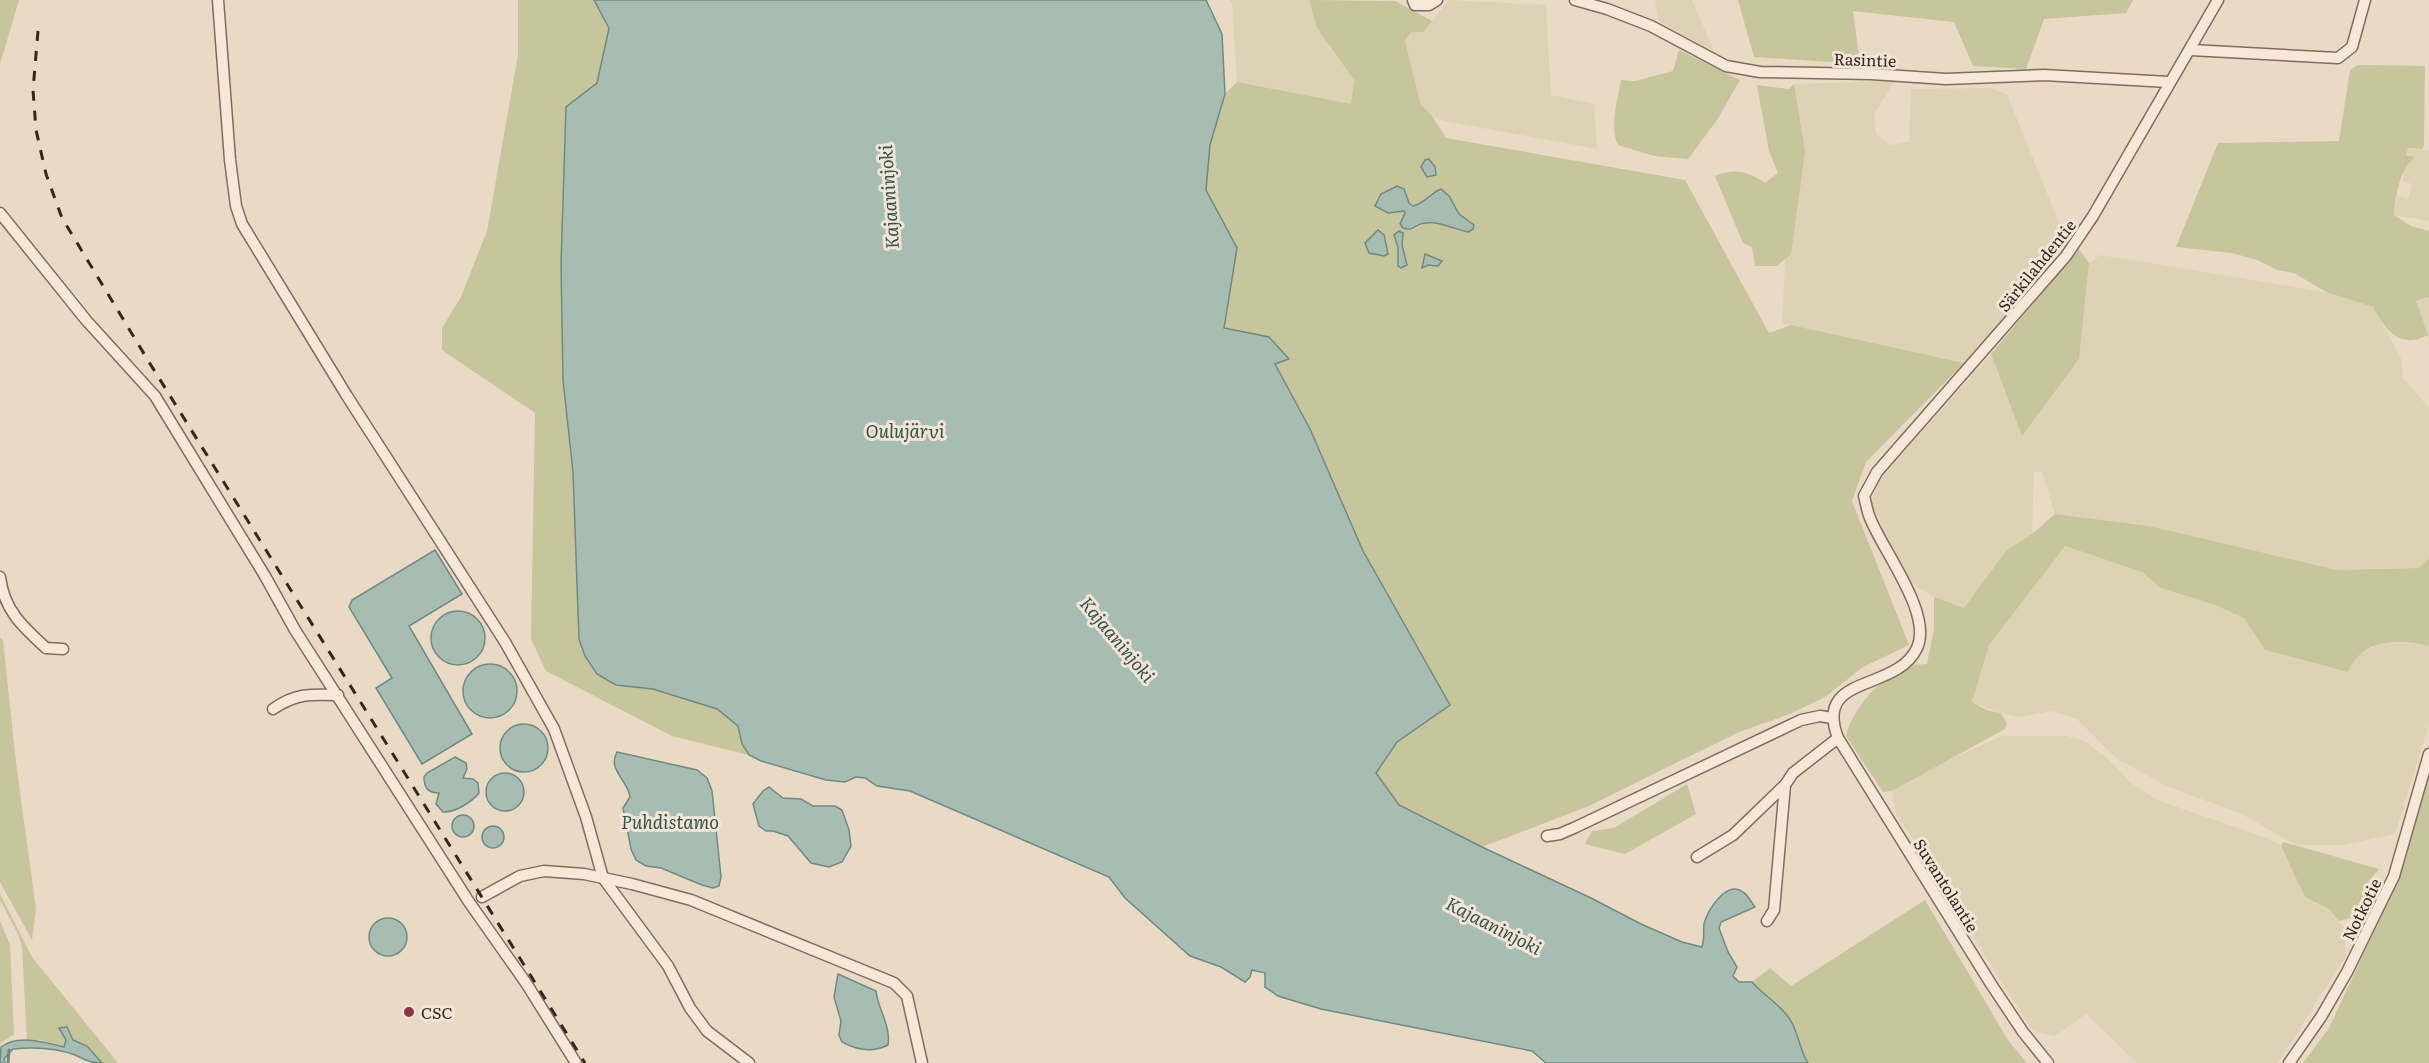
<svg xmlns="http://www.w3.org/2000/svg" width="2429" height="1063" viewBox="0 0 2429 1063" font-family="Literata,serif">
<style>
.farmland{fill:#ded2b4}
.green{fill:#c6c59b;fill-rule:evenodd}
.water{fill:#a7bdb4;stroke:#6f8b80;stroke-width:1.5}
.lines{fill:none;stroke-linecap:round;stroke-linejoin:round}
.stream{stroke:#6f8b80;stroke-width:3}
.minor-casing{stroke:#836c5e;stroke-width:13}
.minor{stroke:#f5e8d8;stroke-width:10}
.rail{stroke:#352720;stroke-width:3;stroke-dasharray:10 10;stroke-linecap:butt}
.poi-dot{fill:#8c3441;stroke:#f2e5d5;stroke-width:2}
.labels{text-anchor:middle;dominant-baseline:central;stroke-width:6;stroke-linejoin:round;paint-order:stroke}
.street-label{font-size:16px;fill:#352720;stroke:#f2e5d5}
.poi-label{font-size:16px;fill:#352720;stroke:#f2e5d5;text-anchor:start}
.water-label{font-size:18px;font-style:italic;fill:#31534c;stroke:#f2e5d5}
</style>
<rect width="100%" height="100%" fill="#e9dac6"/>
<g class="farmland">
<polygon points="1229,0 1309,0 1317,28 1354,80 1351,104 1237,82 1232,3"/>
<polygon points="1449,0 1546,5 1551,95 1594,104 1597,149 1445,121 1433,117 1420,103 1404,41 1411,32 1423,32"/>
<polygon points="1655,0 1692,0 1714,51 1659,22"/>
<polygon points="1895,81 1874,114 1876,133 1890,145 1909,142 1911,89 1990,88 2007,94 2065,238 2051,264 1964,363 1782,323 1794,84"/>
<polygon points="2408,147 2429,151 2429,221 2394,215 2398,196 2408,199 2412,184 2402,181 2406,164 2414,157 2406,153"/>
<polygon points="2100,255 2326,292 2373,307 2401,358 2403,378 2429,408 2429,560 2420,568 2337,570 2149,526 2055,514 2042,472 2034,472 2032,534 2025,541 2006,551 1964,608 1934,597 1909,582 1871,502 1879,480 1991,354 2023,435 2079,359 2089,263"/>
<polygon points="2429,297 2429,341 2416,301"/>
<polygon points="2065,546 2142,572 2161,588 2215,605 2244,618 2265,650 2347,672 2354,658 2383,641 2429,645 2429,724 2395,834 2344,845 2296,845 2240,813 2168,787 2116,758 2077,719 2052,711 2020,717 2001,713 1972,702 1985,649"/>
<polygon points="2002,736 2067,736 2083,740 2107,758 2130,782 2157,800 2267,838 2281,846 2305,897 2329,909 2344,928 2346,956 2278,1063 2137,1063 2086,1014 2055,1036 2033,1031 1967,927 1947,888 1896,814 1892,791 1953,758"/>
</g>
<g class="green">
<polygon points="0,0 19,0 0,64"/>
<polygon points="518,0 594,0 609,28 597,83 566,107 561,264 563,380 573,472 585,656 597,674 616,685 653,689 717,709 738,726 742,744 749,755 672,736 546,671 531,639 535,413 442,350 442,328 461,297 487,231 518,55"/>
<path d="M1309,0L1395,1L1432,21L1423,32H1411L1405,41L1420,103L1433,117L1446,138L1685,180L1769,333L1791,325L1964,363L1866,462L1852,501L1909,645L1863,667L1825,697L1790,714L1739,732L1589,806L1482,847L1399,805L1376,773L1397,742L1450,705L1363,551L1310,429L1275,364L1288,359L1269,337L1224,328L1206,190L1210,145L1225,94L1237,82L1351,104L1354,80L1317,28ZM1432,192L1449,196L1459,214L1474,225L1471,231H1464L1457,227L1426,223L1413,230L1401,220L1405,213L1401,210L1407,196L1409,203L1417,206Z"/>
<polygon points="1738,0 2133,0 2126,13 2044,19 2026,69 1973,66 1954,22 1853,11 1860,64 1754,57"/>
<path d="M1679,50L1740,80L1717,120L1688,159L1654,156L1618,145C1609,125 1618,100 1621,80L1635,81L1673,71Z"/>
<path d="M2358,65L2425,66L2424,145L2422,149L2408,148L2406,155L2415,157C2399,170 2396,195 2394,215L2411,226L2429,231V297L2416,301L2428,335C2399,350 2386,330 2373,307L2326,292L2294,273L2278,270L2257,260L2232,253L2176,247L2218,143L2339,141L2350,70Z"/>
<path d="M1794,84L1805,152L1791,254L1777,266H1755L1752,247L1743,243L1715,176C1735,168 1747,171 1765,183L1778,173L1769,151L1757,85L1789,89Z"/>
<polygon points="2079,249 2089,263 2079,359 2022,436 1991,354"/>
<path d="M2055,514L2149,526L2337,570L2419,568L2429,558V646C2396,639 2363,638 2348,672L2265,650L2244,618L2215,605L2161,588L2142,572L2065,546L1989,645L1972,702L1986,710L2001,713L2007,724L2005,729L1892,791L1883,792L1846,736C1851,715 1869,690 1888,679C1897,674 1906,672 1913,665L1927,664L1934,629V597L1964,608L2006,551L2032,534Z"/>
<polygon points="0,637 3,640 16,763 36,909 32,940 0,882"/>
<polygon points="2429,772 2429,1063 2303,1063 2329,1028 2401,873"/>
<polygon points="1687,784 1696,814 1625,854 1585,844 1592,831 1614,828"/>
<path d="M2283,842L2379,869L2366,885C2365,891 2368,898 2367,904C2364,915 2348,919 2339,921L2329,909L2305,897L2281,846Z"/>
<path d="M0,894L32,957L118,1063H102C92,1052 83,1040 66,1040L64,1047L40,1040L27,1041L22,947L18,934L0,900Z"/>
<polygon points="1925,900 2008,1040 2027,1063 1808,1063 1773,1000 1761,993 1752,982 1770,968 1791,986"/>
<polygon points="0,921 10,945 14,1034 0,1044"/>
</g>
<g class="water">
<path d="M594,0H1206L1222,34L1225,94L1210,145L1206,190L1237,248L1224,328L1269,337L1289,359L1275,364L1310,429L1363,551L1450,705L1397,742L1376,773L1399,805L1482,847L1591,898L1641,924L1682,942L1702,947C1705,938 1703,932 1704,924C1707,910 1727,880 1743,892C1748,895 1751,902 1755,907L1721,922L1719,928L1728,952L1737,967L1733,976L1739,982H1752C1764,996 1783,1006 1792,1023C1799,1036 1800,1051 1808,1063H1546L1532,1051L1321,1009L1278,996L1265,987V973L1252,970L1250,977L1245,982L1221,967L1190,956L1125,898L1109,877L910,791L877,786L865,778L856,777L845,782L826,780L761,761L749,755L742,744L738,726L717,709L653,689L616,685L597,674L585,656L579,639L573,472L563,380L561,264L566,107L597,83L609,28Z"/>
<polygon points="1429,159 1435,167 1436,175 1427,177 1421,167 1425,160"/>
<path d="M1397,186L1404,189L1409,203L1413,206C1424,204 1430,193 1441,189L1449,196L1459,214L1474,225L1473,229L1468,232C1455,229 1439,221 1425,223C1415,224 1414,232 1403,228L1400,224L1405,213L1404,211L1388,213L1375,206L1381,194Z"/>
<polygon points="1378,230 1384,235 1388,254 1384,256 1369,253 1365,243"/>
<polygon points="1399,231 1403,233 1402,245 1407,265 1401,268 1398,266 1398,247 1394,235"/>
<polygon points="1425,254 1442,261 1438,266 1428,265 1422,268"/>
<polygon points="435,550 462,594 409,626 472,734 422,764 376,688 392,678 349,607 352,600"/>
<circle cx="458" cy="638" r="27"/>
<circle cx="490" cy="691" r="27"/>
<circle cx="524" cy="748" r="24"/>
<path d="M617,752L697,770L707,778L712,791L721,877L719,886L713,888L702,885L661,868L646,866L636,860L631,849L623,808L630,797C628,780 607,770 617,752Z"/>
<path d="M455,757L466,763L467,769L463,778L473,779L478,783L479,793C472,802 454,813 443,812L436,804L439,793C428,793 424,788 424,777L427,773Z"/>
<circle cx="505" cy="792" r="19"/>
<polygon points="769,787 783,798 801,799 813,806 835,806 842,810 849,830 851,846 842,862 829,867 811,863 788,836 773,831 766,831 759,826 753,804 763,791"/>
<circle cx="463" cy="826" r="11"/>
<circle cx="493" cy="837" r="11"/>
<circle cx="388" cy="937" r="19"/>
<path d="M838,974L876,991C878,1010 891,1025 888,1045C873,1053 857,1050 842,1042L839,1035L841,1021L834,997Z"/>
<path d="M67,1027L73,1040L87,1046L102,1063C90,1063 86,1060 75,1055C56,1048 33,1047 13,1049L4,1059L5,1063H0L1,1047C17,1034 45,1042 64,1047L66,1040L59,1028Z"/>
</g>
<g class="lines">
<polyline class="stream" points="8,1063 9,1050"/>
<g class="minor-casing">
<g id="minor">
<polyline points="218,0 230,160 236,206 242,224 347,396 505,642 554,729 586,817 603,878 668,966 690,1008 707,1031 749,1063"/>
<polyline points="1413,0 1415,5 1429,5 1437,0"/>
<polyline points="1575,0 1607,9 1651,26 1726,66 1760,72 1871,74 1946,79 2044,75 2169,82"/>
<polyline points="2191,50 2338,58 2352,47 2365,0"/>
<polyline points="0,213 86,320 155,396 265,576 295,630 469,902 526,983 576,1063"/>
<path d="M0,577C4,610 22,626 46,648L63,649"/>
<path d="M273,709C296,693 311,694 338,695"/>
<polyline points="1547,836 1560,834 1576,827 1801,720 1820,716 1832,718"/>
<polyline points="1697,857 1733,835 1785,785"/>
<polyline points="482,897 520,876 544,871 584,874 632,884 691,900 894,983 907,996 922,1063"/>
<polyline points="1767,921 1774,910 1785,785 1793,773 1838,738"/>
<path d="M2048,1063L2023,1032L1991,984L1838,738C1813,673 1896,693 1917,648C1933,614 1883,551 1870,518C1867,511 1866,503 1864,496L1877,472L2066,256L2093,216L2218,0"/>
<polyline points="2289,1063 2321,1017 2347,972 2394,876 2429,754"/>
</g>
</g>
<use href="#minor" class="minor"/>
<polyline class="rail" points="38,31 33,90 36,130 46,174 62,218 149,362 585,1063"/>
</g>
<circle class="poi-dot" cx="409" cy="1012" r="6"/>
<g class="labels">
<g class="street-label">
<text transform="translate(1865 59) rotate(2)">Rasintie</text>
<text transform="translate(2036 265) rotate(-51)">Särkilahdentie</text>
<text transform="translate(1947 885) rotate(58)">Suvantolantie</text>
<text transform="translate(2361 909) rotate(-64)">Notkotie</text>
</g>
<g class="poi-label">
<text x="421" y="1012">CSC</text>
</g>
<g class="water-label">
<text transform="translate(888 197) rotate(-94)">Kajaaninjoki</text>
<text x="905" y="430">Oulujärvi</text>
<text transform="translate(1118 639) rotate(50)">Kajaaninjoki</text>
<text x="670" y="821">Puhdistamo</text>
<text transform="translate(1494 925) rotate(27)">Kajaaninjoki</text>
</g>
</g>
</svg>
